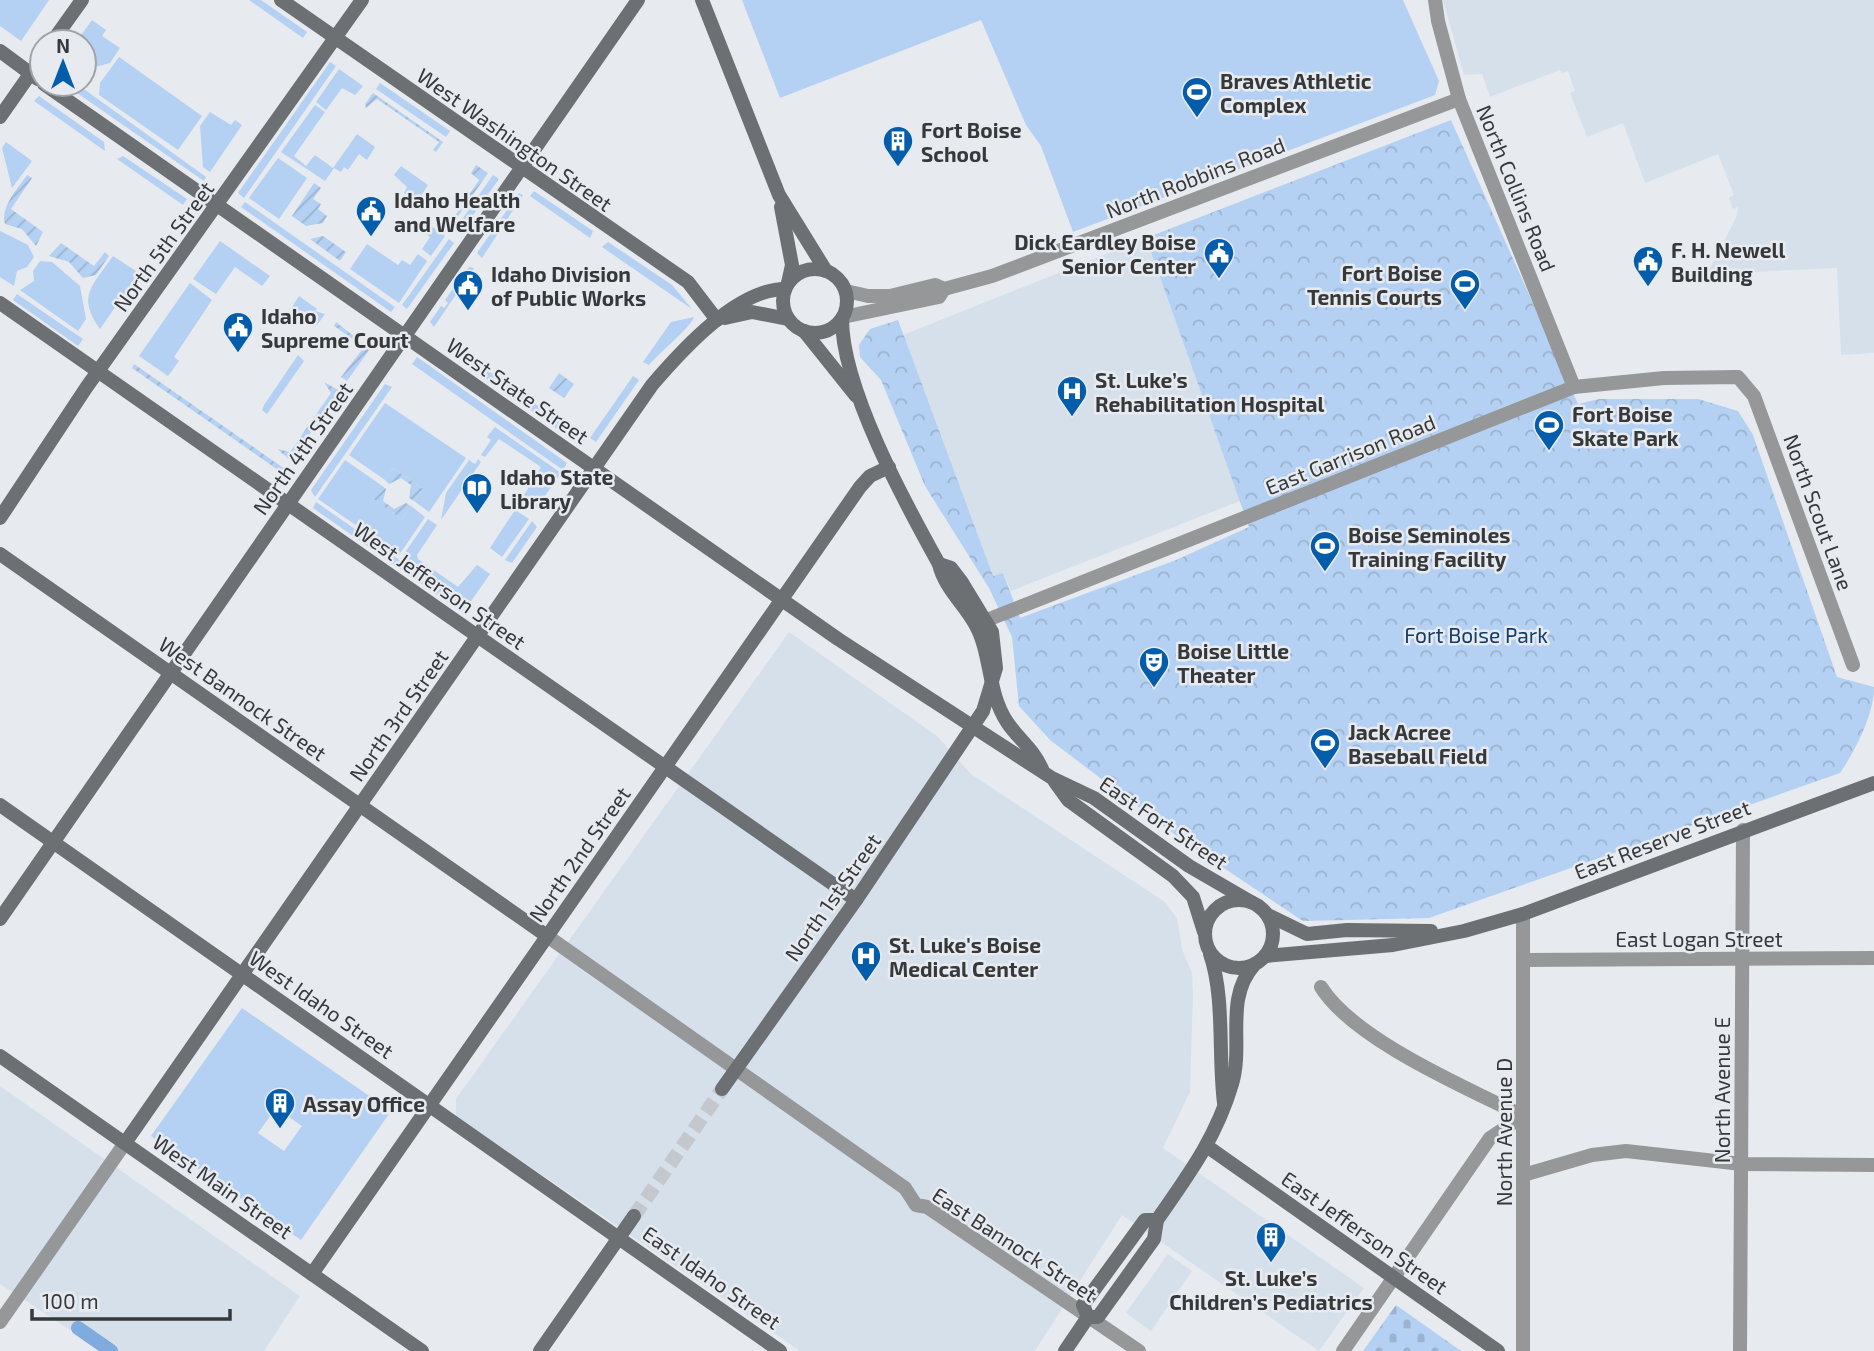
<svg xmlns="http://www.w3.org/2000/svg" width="1874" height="1351" viewBox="0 0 1874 1351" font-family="'Exo 2',sans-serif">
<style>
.built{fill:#d6e0eb}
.grass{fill:#b4d0f2;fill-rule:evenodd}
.cemetery{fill:url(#cemetery-stones)}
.park{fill:url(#park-crowns)}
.garden{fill:url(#garden-furrows)}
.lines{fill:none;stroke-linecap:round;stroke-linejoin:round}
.canal{stroke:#7fabdf;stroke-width:14}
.secondary-tunnel{stroke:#c4c7cc;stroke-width:14;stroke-dasharray:14 7;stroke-linecap:butt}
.street{stroke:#969799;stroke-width:14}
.secondary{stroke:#6d7073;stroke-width:14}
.labels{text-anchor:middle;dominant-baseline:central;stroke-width:5;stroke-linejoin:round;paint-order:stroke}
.poi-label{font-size:21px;font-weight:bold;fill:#36383a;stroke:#e7ebf0;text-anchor:start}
.street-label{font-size:21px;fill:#36383a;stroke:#e7ebf0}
.park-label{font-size:21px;fill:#0f3d6d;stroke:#e7ebf0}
</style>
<defs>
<pattern id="cemetery-stones" width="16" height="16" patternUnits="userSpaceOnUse" patternTransform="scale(1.75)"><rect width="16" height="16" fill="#b4d0f2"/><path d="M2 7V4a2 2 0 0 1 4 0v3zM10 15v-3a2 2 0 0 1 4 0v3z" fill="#9bb3d0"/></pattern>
<pattern id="park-crowns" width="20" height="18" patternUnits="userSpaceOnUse" patternTransform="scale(1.75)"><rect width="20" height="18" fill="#b4d0f2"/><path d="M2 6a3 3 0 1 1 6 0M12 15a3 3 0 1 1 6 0" fill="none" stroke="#9bb3d0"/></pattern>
<pattern id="garden-furrows" width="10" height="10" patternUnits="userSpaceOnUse" patternTransform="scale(1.75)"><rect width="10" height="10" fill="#b4d0f2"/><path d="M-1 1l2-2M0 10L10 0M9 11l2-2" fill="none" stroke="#9bb3d0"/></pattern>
</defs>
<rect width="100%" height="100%" fill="#e7ebf0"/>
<g class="built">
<polygon points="1443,0 1874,0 1874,353 1841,355 1837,268 1712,274 1709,270 1736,218 1738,207 1733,209 1729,198 1734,195 1718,154 1645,183 1623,123 1587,137 1570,93 1575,91 1568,71 1562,73 1560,70 1490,97 1482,74 1464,75"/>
<polygon points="1146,238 1240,501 1011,591 1003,573 993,577 903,335"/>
<polygon points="789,632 937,736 971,774 1165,902 1177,918 1182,949 1192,973 1193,994 1190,1092 1163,1148 1364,1288 1319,1351 1122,1215 1035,1351 800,1351 456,1116 456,1099"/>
<polygon points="0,1086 300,1296 264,1351 102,1351 0,1284"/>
<polygon points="1168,1254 1192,1271 1151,1331 1126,1313"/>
</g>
<g class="grass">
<polygon points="0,0 49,0 21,41 0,26"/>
<polygon points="249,0 261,0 307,32 303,38"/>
<polygon points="742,0 1403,0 1439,81 1435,95 1073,232 1041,146 1026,125 981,20 780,98"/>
<polygon points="92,20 106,30 102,36 120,48 110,63 84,70 84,42 76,42"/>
<polygon points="119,57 202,116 178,150 99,95 100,83"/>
<polygon points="330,62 336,66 244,198 238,193"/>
<polygon points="339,69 363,86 355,95 342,88 326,110 316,102"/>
<polygon points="380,83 450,131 446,137 376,89"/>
<polygon points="64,84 77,84 206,177 204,181"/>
<polygon points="39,96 104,142 105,151 34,101"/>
<polygon points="315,105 325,112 294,156 306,166 315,155 333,168 357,134 375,147 367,160 359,154 348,170 344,167 341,172 334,168 325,181 281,152"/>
<polygon points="210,112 231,125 235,120 242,125 210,172 203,167 200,126"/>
<polygon points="6,142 32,161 12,188 2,148"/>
<polygon points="123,156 187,199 183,205 117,159"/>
<polygon points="278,158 307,178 279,219 249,198"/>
<polygon points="401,166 428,185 417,202 404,193 407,187 394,175"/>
<polygon points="493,175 499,179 461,232 456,228"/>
<polygon points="534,191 593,231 590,238 530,196"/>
<polygon points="519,193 523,195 482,258 477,253"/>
<polygon points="245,202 395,307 391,312 241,207"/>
<polygon points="427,223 445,236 431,256 422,249 430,237 422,231"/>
<polygon points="0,231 28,245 34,257 27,267 17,271 14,286 0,277"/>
<polygon points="449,239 454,243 407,309 402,305"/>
<polygon points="220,241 270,276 262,286 235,267 216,294 193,279"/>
<polygon points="608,242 672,285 692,309 602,247"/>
<polygon points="367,244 398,265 402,260 410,265 418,254 427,261 399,303 350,269"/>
<path d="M113,256L139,273L100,329C76,296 93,285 113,256Z"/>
<polygon points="40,261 52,262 80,286 86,319 78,331 20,290 34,281 33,271"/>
<polygon points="469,267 474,268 434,327 430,322 441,306 444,308 448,303 445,300"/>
<polygon points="190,283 212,300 174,357 179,361 168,376 139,356"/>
<polygon points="17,294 83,339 78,346 13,300"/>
<polygon points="299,296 317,309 315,311 325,314 317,325 292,307"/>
<path d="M694,317C691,327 659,353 649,365L643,362L671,322Z"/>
<polygon points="298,355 304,361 267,414 262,410 264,405"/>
<polygon points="417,357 567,463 563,470 412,364"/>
<polygon points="483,367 585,439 580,445 481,375"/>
<polygon points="633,376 639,380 596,442 590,438"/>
<polygon points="385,384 392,387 315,497 311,490"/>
<polygon points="385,403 466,458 429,512 414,501 423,489 393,468 385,480 349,455"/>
<polygon points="495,427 561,473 535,510 521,500 541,467 499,439 485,457 481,455 491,440 487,437"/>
<polygon points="478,459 481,462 441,520 446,493 469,460 475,464"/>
<polygon points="345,460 381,485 373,498 402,519 411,506 425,517 399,555 318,499"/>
<polygon points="316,502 467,607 463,613 313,508"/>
<polygon points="515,510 529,519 502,557 490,548"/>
<polygon points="428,519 437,525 417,555 418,559 458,587 477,565 490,574 469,604 402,557"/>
<polygon points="532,521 537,527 512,563 505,560"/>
<path d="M242,1008L391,1111L301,1240L151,1136ZM276,1108L302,1126L284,1151L258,1133Z"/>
</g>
<polygon class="cemetery" points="1396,1305 1461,1351 1363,1351"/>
<path class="park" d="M1451,120L1578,404L1599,399H1698L1738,411L1753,435L1837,677L1874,687C1874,715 1855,751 1840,773L1429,918L1303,921L1182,840L1050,740L1019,706L1012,637L989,588L925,486L881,380L860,357L859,345L870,329L898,320L993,576L1003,573L1020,618L1176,560L1249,527L1146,238Z"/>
<g class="garden">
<polygon points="373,93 443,142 436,152 433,150 439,142 377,99 366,108 365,104"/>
<polygon points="476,165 488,173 452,225 442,216 452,220 479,180 471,173"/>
<path d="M27,175L32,178L11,209L43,232L36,246L22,229L5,224C0,207 18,188 27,175Z"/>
<polygon points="314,183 321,188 313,199 321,204 318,209 327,216 323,223 306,226 292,216"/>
<polygon points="323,236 346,252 340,261 310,239"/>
<polygon points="61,243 94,266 105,252 109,256 96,275 83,278 69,262 49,256"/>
<polygon points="336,322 370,349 347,381 341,377 364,347 334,326"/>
<polygon points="134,364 285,469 281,472 132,368"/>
<polygon points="559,373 574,384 564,398 549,388"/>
<polygon points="324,382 340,391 291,461 277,449 290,452 331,393"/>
<polygon points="393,468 423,489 414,501 409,498 411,485 401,478 389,484 385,480"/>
<polygon points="381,485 386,489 383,501 394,509 406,503 411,506 402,519 372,498"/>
</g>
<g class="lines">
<polyline class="canal" points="78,1328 111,1351"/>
<polyline class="secondary-tunnel" points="634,1216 722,1089"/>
<g class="street">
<polyline points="1435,0 1438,21 1459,99 1574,387"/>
<polyline points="846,291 868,296 890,296 935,285 944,289 992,276 1459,99"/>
<polyline points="843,317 939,297 944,289"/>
<polyline points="987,620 1574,387 1664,378 1738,377 1754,396 1853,665"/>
<polyline points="1523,914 1523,1351"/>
<polyline points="547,936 905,1188 916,1205 927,1207 1139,1351"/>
<polyline points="1524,960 1874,958"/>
<path d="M1321,987C1354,1040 1467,1088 1523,1116"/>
<polyline points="1523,1175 1592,1155 1626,1151 1742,1164 1874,1165"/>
<polyline points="0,1322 125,1143"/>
<polyline points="1343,1351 1490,1138 1523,1116"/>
<polyline points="1740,1351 1743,830"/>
</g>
<g class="secondary">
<polyline points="281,0 688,282 717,320"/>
<polyline points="702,0 779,195 826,271"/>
<polyline points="52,42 82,0"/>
<polyline points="0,51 38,79"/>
<polyline points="44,84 838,639 1052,778 1094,798 1189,866 1251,902"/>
<polyline points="0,117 42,57"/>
<polyline points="781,207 792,265 788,283"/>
<circle cx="815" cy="301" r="32"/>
<polyline points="0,303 856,900"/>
<polyline points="725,318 752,312 788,319"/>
<path d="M842,319C842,388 905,503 939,564C944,587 964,604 975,624C992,654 987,692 1007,722C1019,740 1032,747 1042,769"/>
<polyline points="804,331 856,396"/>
<polyline points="0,518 86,388 362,0"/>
<polyline points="0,554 547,936"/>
<polyline points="1055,782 1068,800 1173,876 1193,897 1204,932"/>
<polyline points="0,805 780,1351"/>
<circle cx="1239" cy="934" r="34"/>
<polyline points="1268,915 1307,934 1347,930 1431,931"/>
<polyline points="0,919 638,0"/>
<path d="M1210,954C1225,997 1218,1055 1224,1103"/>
<polyline points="1265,956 1393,945 1464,931 1523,914 1874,783"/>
<polyline points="0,1056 422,1351"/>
<polyline points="722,1089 856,900 983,711 996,668 992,632 961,581 951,568 939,564"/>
<path d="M125,1143L652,385C682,350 737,289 785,289"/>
<polyline points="1208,1147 1498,1351"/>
<polygon points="1145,1220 1157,1220 1154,1239 1098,1317 1088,1317 1083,1305"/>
<path d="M1157,1220C1189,1174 1216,1138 1232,1084C1244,1044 1224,999 1254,965"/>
<polyline points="312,1274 860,487 870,476 889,467"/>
<polyline points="540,1351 634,1216"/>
<polyline points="1065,1351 1088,1317"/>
</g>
</g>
<defs>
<g id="stadium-pin" transform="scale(1.575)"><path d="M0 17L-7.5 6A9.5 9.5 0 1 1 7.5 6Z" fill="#035daa" stroke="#e7ebf0"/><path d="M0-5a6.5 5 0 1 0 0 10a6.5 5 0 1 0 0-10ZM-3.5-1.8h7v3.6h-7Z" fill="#fff"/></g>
<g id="building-pin" transform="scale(1.575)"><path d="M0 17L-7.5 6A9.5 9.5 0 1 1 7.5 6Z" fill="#035daa" stroke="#e7ebf0"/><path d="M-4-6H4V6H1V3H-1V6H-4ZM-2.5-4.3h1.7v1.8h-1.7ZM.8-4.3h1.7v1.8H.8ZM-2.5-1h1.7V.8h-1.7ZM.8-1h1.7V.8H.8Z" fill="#fff"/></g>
<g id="civic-pin" transform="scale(1.575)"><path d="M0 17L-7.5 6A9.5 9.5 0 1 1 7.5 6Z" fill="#035daa" stroke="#e7ebf0"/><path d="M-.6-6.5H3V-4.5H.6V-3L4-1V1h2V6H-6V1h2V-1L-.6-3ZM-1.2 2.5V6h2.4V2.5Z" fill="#fff"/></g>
<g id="hospital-pin" transform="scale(1.575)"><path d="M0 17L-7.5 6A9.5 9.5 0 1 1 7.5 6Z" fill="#035daa" stroke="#e7ebf0"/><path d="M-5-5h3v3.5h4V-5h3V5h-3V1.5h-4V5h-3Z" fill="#fff"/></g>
<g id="library-pin" transform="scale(1.575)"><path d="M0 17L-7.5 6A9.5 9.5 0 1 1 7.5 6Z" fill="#035daa" stroke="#e7ebf0"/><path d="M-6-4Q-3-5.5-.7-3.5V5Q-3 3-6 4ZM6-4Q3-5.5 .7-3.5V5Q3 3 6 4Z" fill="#fff"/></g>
<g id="theatre-pin" transform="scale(1.575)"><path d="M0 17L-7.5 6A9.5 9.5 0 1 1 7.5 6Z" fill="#035daa" stroke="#e7ebf0"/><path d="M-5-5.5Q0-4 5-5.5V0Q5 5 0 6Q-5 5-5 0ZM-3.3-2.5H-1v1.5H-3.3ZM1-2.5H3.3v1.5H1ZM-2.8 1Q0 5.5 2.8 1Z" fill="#fff"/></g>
</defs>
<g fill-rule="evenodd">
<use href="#stadium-pin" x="1197" y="92"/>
<use href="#building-pin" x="898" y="141"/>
<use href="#civic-pin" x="371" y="211"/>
<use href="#civic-pin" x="1219" y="253"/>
<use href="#civic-pin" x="1648" y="261"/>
<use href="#stadium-pin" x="1465" y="284"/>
<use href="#civic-pin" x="468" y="285"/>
<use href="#civic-pin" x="238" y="327"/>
<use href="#hospital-pin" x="1072" y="391"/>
<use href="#stadium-pin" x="1549" y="425"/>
<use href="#library-pin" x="477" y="488"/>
<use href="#stadium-pin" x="1325" y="546"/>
<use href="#theatre-pin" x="1154" y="662"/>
<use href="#stadium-pin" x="1325" y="743"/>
<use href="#hospital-pin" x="866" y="956"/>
<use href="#building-pin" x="280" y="1103"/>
<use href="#building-pin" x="1271" y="1237"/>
</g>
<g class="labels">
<g class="poi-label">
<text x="1220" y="80">Braves Athletic<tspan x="1220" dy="24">Complex</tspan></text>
<text x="921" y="129">Fort Boise<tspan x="921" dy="24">School</tspan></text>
<text x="394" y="199">Idaho Health<tspan x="394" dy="24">and Welfare</tspan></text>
<text x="1196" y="241" text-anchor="end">Dick Eardley Boise<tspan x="1196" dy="24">Senior Center</tspan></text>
<text x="1671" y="249">F. H. Newell<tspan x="1671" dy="24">Building</tspan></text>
<text x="1442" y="272" text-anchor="end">Fort Boise<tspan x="1442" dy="24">Tennis Courts</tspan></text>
<text x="491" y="273">Idaho Division<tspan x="491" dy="24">of Public Works</tspan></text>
<text x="261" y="315">Idaho<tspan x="261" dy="24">Supreme Court</tspan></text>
<text x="1095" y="379">St. Luke’s<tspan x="1095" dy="24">Rehabilitation Hospital</tspan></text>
<text x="1572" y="413">Fort Boise<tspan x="1572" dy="24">Skate Park</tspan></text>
<text x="500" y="476">Idaho State<tspan x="500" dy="24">Library</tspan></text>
<text x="1348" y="534">Boise Seminoles<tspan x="1348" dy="24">Training Facility</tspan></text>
<text x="1177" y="650">Boise Little<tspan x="1177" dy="24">Theater</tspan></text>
<text x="1348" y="731">Jack Acree<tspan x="1348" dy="24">Baseball Field</tspan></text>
<text x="889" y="944">St. Luke's Boise<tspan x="889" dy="24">Medical Center</tspan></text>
<text x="303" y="1103">Assay Office</text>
<text x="1271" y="1277" text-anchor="middle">St. Luke’s<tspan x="1271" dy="24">Children’s Pediatrics</tspan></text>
</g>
<g class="street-label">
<text transform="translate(515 139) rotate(35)">West Washington Street</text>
<text transform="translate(1195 177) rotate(-21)">North Robbins Road</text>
<text transform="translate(1517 188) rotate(68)">North Collins Road</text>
<text transform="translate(163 246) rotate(-54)">North 5th Street</text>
<text transform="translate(518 390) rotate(35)">West State Street</text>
<text transform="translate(302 448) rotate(-55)">North 4th Street</text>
<text transform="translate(1350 454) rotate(-22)">East Garrison Road</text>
<text transform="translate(1819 512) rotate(70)">North Scout Lane</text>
<text transform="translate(440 585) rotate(35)">West Jefferson Street</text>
<text transform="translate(243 698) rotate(35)">West Bannock Street</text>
<text transform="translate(398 715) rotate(-55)">North 3rd Street</text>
<text transform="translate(1164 822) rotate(34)">East Fort Street</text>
<text transform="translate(1662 839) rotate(-21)">East Reserve Street</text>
<text transform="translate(579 854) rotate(-55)">North 2nd Street</text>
<text transform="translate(832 897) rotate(-55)">North 1st Street</text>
<text x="1699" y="938">East Logan Street</text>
<text transform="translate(322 1004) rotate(35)">West Idaho Street</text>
<text transform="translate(1721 1090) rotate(-90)">North Avenue E</text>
<text transform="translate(1503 1132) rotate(-90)">North Avenue D</text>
<text transform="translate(223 1186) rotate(35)">West Main Street</text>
<text transform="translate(1365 1232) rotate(35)">East Jefferson Street</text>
<text transform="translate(1015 1244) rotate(33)">East Bannock Street</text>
<text transform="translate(712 1277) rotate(35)">East Idaho Street</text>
</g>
<g class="park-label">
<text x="1476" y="634">Fort Boise Park</text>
</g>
</g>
<g transform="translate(63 63)"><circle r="33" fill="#e7ebf0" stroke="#a0a3a7" stroke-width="2"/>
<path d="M0-5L12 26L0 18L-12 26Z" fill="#035daa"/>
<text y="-10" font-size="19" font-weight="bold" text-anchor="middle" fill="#36383a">N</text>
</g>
<path d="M32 1309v10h198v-10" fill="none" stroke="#36383a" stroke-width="3.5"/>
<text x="42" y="1309" font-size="21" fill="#36383a" stroke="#e7ebf0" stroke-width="5" paint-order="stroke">100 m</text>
</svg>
